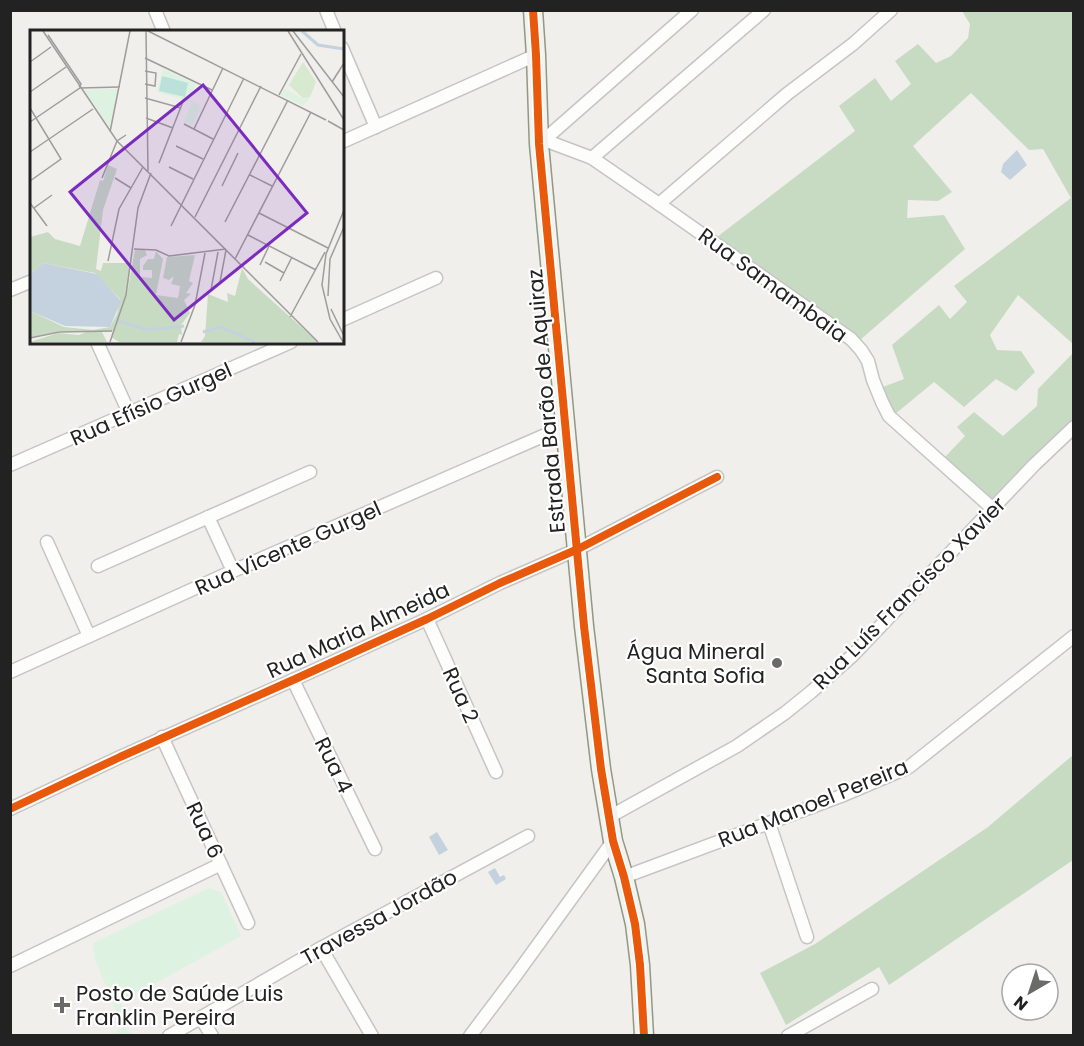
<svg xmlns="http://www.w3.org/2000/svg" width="1084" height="1046" viewBox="0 0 1084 1046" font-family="Poppins,sans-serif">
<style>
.forest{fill:#c7dbc3}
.park{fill:#ddf2e1}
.water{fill:#c3d2de}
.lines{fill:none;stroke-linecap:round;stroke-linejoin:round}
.street-casing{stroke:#c6c5c3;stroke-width:15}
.secondary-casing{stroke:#929884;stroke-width:21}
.street{stroke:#fdfdfc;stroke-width:12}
.secondary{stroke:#f2f3ee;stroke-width:18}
.cycleway-casing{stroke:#fff;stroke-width:11}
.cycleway{stroke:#e8590c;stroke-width:8}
.poi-dot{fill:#6a6a68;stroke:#fff;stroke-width:2}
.labels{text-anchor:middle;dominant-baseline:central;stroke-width:4.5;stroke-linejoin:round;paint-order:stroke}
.street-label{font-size:21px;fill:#222;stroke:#fff}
.poi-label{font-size:21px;fill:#222;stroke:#fff;text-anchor:end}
.inset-river{fill:none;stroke:#c3d2de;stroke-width:3}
.inset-road{fill:none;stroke:#9e9d9b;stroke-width:1.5}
.view{fill:#7b2cbf;fill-opacity:0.15;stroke:#7b2cbf;stroke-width:3}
.inset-edge{fill:none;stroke:#222;stroke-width:3}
</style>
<rect width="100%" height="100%" fill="#f0efeb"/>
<g class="forest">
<polygon points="962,11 1073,11 1073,344 1018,295 990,335 997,350 1021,351 1035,372 1016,391 996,379 964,407 934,382 894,415 883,387 904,379 892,345 939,305 950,319 967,302 954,286 1071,198 1043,149 1029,150 971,93 913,146 952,192 938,201 908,200 907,218 944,215 965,249 860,340 717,237 855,131 839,106 875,78 891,101 911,84 895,61 918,44 936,63 951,56 968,38 970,24"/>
<polygon points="1073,353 1073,420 1034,458 992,504 944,458 965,436 957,427 974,412 1003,436 1037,406 1038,389"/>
<polygon points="1073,755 1073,860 889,985 879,967 786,1025 760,973 815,944 988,827"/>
</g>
<polygon class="park" points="209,888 221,892 241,936 120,1003 133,1024 124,1029 134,1035 109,1035 123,1028 95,959 93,943"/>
<g class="water">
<polygon points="1017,150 1027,165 1010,180 1001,172 1003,164"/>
<polygon points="437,832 448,850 439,855 429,837"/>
<polygon points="495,868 500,877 504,875 506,879 496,885 488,872"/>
</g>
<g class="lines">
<g class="street-casing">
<g id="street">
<polyline points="155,10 164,32"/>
<polyline points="326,10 335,32"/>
<polyline points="342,48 376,127"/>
<polyline points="544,140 692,10"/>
<polyline points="342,142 536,55"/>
<polyline points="539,144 544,140 592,158 659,204 851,339 861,350 868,361 873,380 882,402 889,416 992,508"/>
<polyline points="592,158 764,10"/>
<polyline points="659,204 787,94 853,44 891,10"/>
<polyline points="10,290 32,281"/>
<polyline points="342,320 436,278"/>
<polyline points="97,342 129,413"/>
<polyline points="10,465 291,342"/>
<polyline points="208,517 233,571"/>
<polyline points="47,542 89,636"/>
<polyline points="98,566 310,472"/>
<polyline points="427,619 496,772"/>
<polyline points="10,672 233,571 566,426"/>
<polyline points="293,680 375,849"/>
<polyline points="162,737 248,923"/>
<polyline points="10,809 120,757 293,680 427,619 500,583 578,549 717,477"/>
<polyline points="609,817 737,746 785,713 811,692 852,656 1034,465 1074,427"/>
<polyline points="769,823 807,937"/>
<polyline points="624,877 841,796 909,767 1074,636"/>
<polyline points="321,948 372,1036"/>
<polyline points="10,966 221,864"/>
<polyline points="201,1018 212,1036"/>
<polyline points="169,1036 321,948 528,836"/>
<polyline points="470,1036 516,975 613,841"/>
<polyline points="788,1036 872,989"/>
</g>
</g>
<g class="secondary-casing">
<polyline id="secondary" points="533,10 536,55 539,144 584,626 601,769 613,841 624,877 635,924 640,965 644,1036"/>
</g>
<use href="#street" class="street"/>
<use href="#secondary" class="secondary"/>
<g class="cycleway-casing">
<g id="cycleway">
<polyline points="533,10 536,55 539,144 584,626 601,769 613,841 624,877 635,924 640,965 644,1036"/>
<polyline points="10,809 120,757 293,680 427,619 500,583 578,549 717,477"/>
</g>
</g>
<use href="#cycleway" class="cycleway"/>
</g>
<g class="poi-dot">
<circle cx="777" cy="663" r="6"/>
<path d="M59 996h6v6h6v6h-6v6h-6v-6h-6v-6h6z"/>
</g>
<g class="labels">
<g class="street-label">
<text transform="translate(773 285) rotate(36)">Rua Samambaia</text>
<text transform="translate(546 401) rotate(-95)">Estrada Barão de Aquiraz</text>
<text transform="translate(151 404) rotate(-24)">Rua Efísio Gurgel</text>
<text transform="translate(288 548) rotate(-24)">Rua Vicente Gurgel</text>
<text transform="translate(909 593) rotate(-45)">Rua Luís Francisco Xavier</text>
<text transform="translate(358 630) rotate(-25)">Rua Maria Almeida</text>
<text transform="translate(461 695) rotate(66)">Rua 2</text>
<text transform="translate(334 765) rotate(64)">Rua 4</text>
<text transform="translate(813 803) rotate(-22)">Rua Manoel Pereira</text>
<text transform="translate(205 830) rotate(65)">Rua 6</text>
<text transform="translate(379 917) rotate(-29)">Travessa Jordão</text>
</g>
<g class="poi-label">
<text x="765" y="651">Água Mineral<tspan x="765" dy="24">Santa Sofia</tspan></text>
<text x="76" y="993" text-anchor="start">Posto de Saúde Luis<tspan x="76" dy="24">Franklin Pereira</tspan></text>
</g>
</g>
<g transform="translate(30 30)">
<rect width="314" height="314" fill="#f0efeb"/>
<path d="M273,32L286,52L280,67L274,69L259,55Z" fill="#d7e9ce"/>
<path d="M78,135L87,139L73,180L66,239L71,241L73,233H101L96,269L105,220H115L117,225L110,229V247L122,248V240H113V236L118,229H124L126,221L133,229L126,265L148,268L150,256L141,254L144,246L139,250L133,248L137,227L165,225L159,251L163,253L156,263L161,264L154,270L160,283L151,295L152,305L149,304L147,312H89L81,307L83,301L72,302L77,312H0L28,303L49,305L59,301H29L0,308V281L34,297L63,300L80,297L87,284L90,269L65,243L13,233L0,244V207L18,202L25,209L50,216L70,150L73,151ZM212,238L218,249L288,312H171L175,306L178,264L198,272L197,263L205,266Z" fill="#c7dbc3"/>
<path d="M133,39L166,54L159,69L171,76L163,95L154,92L162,72L127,62ZM88,59L80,98L54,60ZM254,59L272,68L281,67L273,76L251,65Z" fill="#ddf2e1"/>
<path d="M132,46L158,53L155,67L129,61Z" fill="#bce1da"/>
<path d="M13,233L67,244L91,271L80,297L35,296L0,281V244Z" fill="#c3d2de"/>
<path class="inset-river" d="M272,1L288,15L314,19M89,291L117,300L154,296M173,302L191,297L225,312"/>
<path class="inset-road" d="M13,1L87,111L288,312M116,1L118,141M118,1L296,90M258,1L314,90M263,1L314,67M18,5L51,54L49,57M115,28L182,60M0,32L21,17M115,41L126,43L125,56L115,54M302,52L314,33M0,62L36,37M249,65L271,24M115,68L151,78M0,78L31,129L0,151M116,88L143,98M298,91L314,100M0,92L50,58L90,57M154,94L183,109M164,99L193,38M80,102L100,1M146,116L173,129M0,122L63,79M129,133L154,69M139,137L163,149M220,145L242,156M72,148L87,111L96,105M85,148L101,158M192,156L208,123M0,173L17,196M4,178L22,165M229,183L298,218M165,187L231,56M195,192L258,70M141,196L214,48M218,205L286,240M104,219L126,220L139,226L196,219M205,229L281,82M78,231L89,179L113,137M235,232L254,243M230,235L239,216M250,251L262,227M190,252L196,220M181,260L188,222M298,266L300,229L314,197M301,279L314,306M260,287L295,222M0,308L29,302L82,301M80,312L96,265L108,178L121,143M151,312L165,275L175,223M313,312L300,289L292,255L296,224L314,180"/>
<path class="view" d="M173,55L277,183L144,290L40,162Z"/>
<rect width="314" height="314" class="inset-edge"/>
</g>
<rect width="1084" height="1046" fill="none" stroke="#222222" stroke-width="24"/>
<g transform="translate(1030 992) rotate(219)"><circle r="28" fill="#ffffff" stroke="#a7a7a7" stroke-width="1.5"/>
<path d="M0-4.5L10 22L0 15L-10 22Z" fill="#6a6a68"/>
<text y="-9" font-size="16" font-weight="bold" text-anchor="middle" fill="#222222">N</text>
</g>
</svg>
